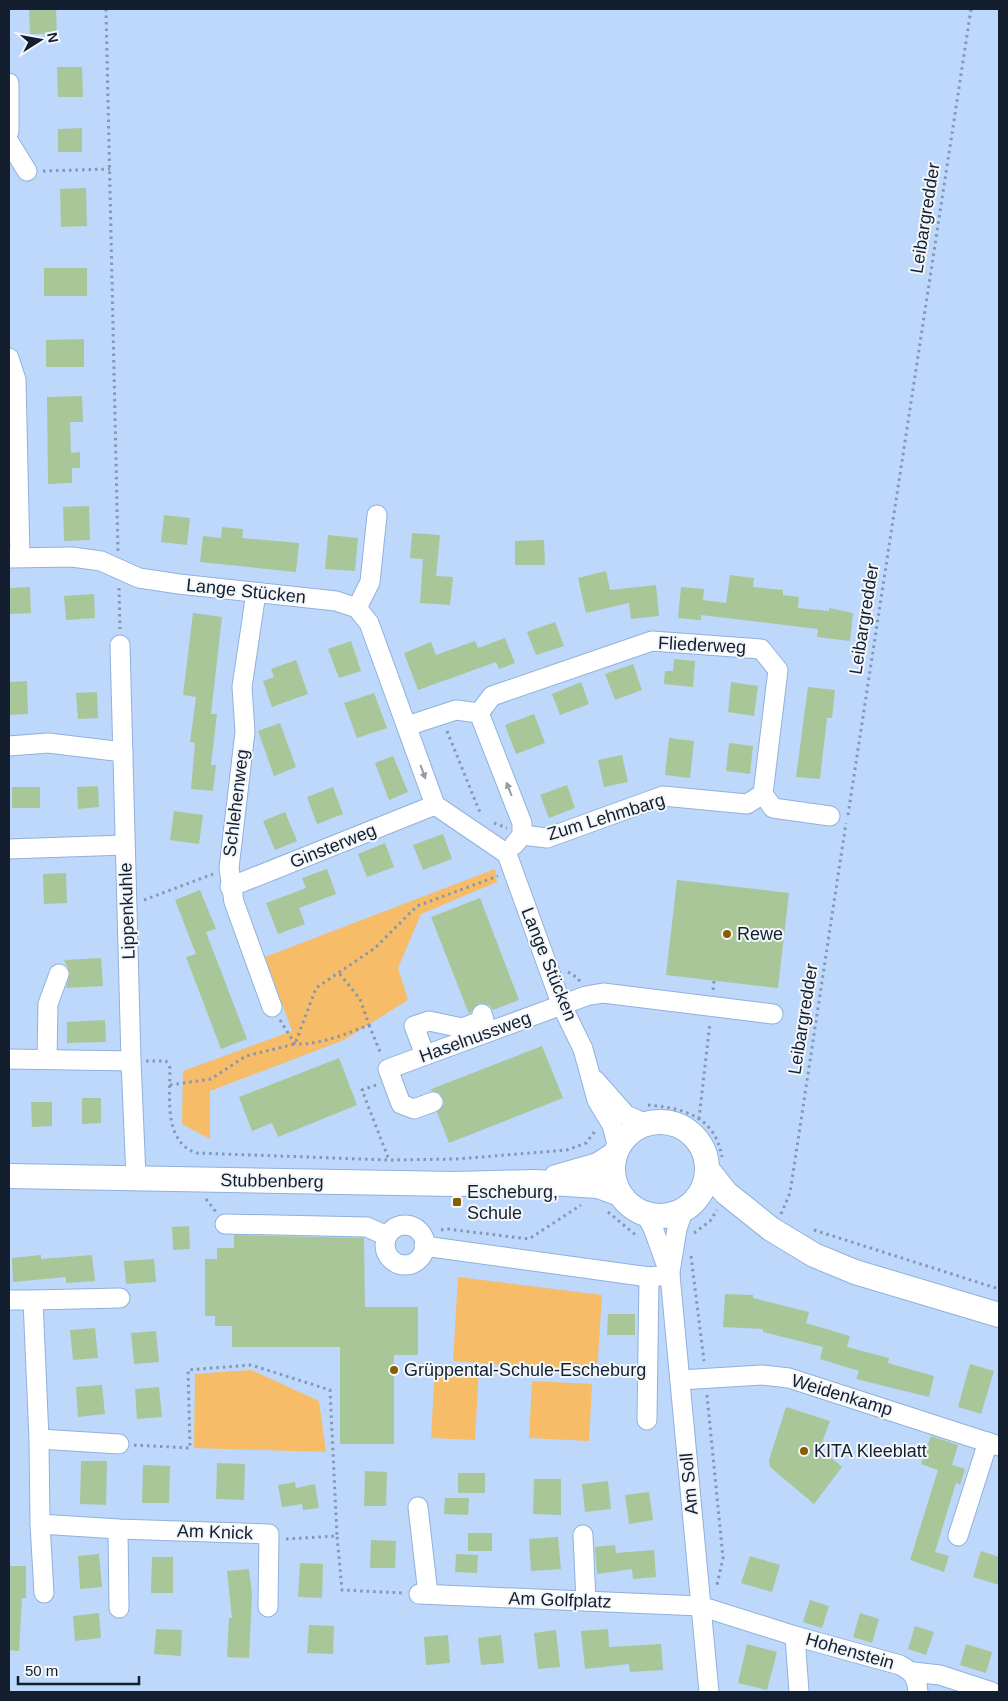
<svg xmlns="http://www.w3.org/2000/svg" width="1008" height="1701" viewBox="0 0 1008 1701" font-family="Helvetica,sans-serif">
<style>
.green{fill:#f7bc68}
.building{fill:#a9c698}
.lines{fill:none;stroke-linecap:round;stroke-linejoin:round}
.minor-casing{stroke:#90b1db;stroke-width:21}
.major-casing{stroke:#90b1db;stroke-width:26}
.path{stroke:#8298b4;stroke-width:3;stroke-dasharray:2.5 4;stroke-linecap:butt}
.minor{stroke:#fff;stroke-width:19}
.major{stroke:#fff;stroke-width:24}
.oneway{fill:#959aa1}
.poi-dot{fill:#8a5b00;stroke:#f3f7fb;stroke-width:2}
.labels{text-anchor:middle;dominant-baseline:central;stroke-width:4;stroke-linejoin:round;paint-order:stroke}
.street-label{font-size:18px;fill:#131f2f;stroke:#f3f7fb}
.poi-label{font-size:18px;fill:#131f2f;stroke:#f3f7fb;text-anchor:start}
</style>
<rect width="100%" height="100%" fill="#bdd8fb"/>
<g class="green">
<polygon points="495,869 497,882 421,914 398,968 408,1000 344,1040 210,1091 210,1139 182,1124 183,1071 292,1031 265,957"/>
<polygon points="458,1277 602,1295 597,1373 453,1361"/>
<polygon points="435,1365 479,1368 475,1440 431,1438"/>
<polygon points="251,1370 319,1401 326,1452 194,1448 195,1374"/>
<polygon points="532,1381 592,1384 589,1441 529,1438"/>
</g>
<g class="building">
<polygon points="29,9 56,9 57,34 30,34"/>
<polygon points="57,67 82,67 83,97 58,97"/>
<polygon points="82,128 82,152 58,152 58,129"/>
<polygon points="86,188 87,226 61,227 60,189"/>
<rect x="44" y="268" width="43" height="28"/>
<polygon points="84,339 84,367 46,367 46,340"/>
<polygon points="82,396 83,422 70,422 71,453 80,452 80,468 72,468 72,483 48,484 47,397"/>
<polygon points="89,506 90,540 64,541 63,507"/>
<polygon points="164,515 190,518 187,545 161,542"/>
<polygon points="222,527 243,529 242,538 299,543 296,572 200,562 203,536 221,538"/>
<polygon points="412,533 440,535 436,576 453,577 450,605 420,603 423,559 410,558"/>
<polygon points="328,535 358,538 355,571 325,569"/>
<polygon points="544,540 545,565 515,565 515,541"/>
<polygon points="606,571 610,590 656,585 659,616 631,619 629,603 586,613 578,578"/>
<polygon points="730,575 754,578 753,587 783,590 783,595 799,597 798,608 829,611 829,608 853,613 850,641 817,637 818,629 701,615 701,620 678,618 681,587 704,589 703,600 726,603"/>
<polygon points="30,587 31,613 9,614 9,588"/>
<polygon points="94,594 95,618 66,620 64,596"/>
<polygon points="193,613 222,617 211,714 217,714 211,765 216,765 213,791 191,789 195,743 190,742 196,697 183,695"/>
<polygon points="555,622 564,646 536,655 527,632"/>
<polygon points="505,638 515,663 499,669 496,662 418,690 404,653 431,642 436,655 475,641 478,648"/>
<polygon points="351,641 361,671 339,678 328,649"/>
<polygon points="674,659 695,661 693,687 664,684 665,671 673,671"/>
<polygon points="296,660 308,694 272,707 263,681 274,677 271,669"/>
<polygon points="633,664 642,690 615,700 605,674"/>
<polygon points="27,681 28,714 9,715 9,682"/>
<polygon points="581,682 589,704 560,715 552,694"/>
<polygon points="731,682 758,686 754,716 728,712"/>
<polygon points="808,687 835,690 832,718 827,718 820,779 796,777"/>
<polygon points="97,692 98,718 78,719 76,693"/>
<polygon points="374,693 387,728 357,738 344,703"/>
<polygon points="534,714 545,743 516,754 505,725"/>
<polygon points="280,723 296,767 274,776 258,731"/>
<polygon points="669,738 694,741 690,778 665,775"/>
<polygon points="729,743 753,746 750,774 726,771"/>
<polygon points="622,755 628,782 604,787 598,760"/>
<polygon points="393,756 408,792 389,800 375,763"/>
<polygon points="567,785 575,808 549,818 540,795"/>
<polygon points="98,786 99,807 78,809 77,787"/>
<rect x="12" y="787" width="28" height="21"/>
<polygon points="333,787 343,814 317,824 307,797"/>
<polygon points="174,811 203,815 199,844 170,840"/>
<polygon points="285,812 297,841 275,850 263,821"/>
<polygon points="443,834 452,859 423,870 413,845"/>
<polygon points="385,843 394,867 367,877 358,854"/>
<polygon points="327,869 336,894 299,908 305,924 278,934 266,903 306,888 302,878"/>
<polygon points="66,873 67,903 44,904 43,874"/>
<polygon points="677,880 789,893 778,988 666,975"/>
<polygon points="200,890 216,929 206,932 247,1039 221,1049 186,957 196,954 175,900"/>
<polygon points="480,898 519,1000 493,1010 489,1005 479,1003 469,1014 431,917"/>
<polygon points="101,958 103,986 66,988 70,973 64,960"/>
<polygon points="105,1020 106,1042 67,1043 67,1022"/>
<polygon points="542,1046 563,1098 449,1143 437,1112 444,1104 443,1098 440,1093 429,1090"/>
<polygon points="339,1058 357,1105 278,1137 272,1123 252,1131 239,1097"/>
<polygon points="82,1098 101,1098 101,1123 82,1124"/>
<polygon points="31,1102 52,1102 52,1126 32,1127"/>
<polygon points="189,1226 190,1249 173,1250 172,1227"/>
<polygon points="234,1235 364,1238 365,1307 418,1307 418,1355 394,1355 394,1444 340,1444 340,1347 232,1347 232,1326 215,1326 215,1316 205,1316 205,1259 217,1259 217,1248 234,1248"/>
<polygon points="41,1255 41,1259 92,1255 95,1281 66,1283 66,1277 13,1282 12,1258"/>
<polygon points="154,1259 156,1282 126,1284 124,1261"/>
<polygon points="725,1294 753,1295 753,1298 809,1312 806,1323 850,1336 847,1347 889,1358 888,1363 934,1376 929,1397 856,1379 859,1371 820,1359 823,1347 763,1332 763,1329 723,1327"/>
<polygon points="608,1314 635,1314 635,1335 607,1335"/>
<polygon points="95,1328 98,1358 73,1360 70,1330"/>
<polygon points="156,1331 159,1362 134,1364 131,1333"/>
<polygon points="970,1364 994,1371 981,1414 958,1407"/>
<polygon points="102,1385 105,1414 78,1417 76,1387"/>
<polygon points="159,1387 162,1417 137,1419 135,1389"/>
<polygon points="786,1407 830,1421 820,1448 842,1467 814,1504 770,1467 769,1460"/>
<polygon points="931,1436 958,1445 952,1465 965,1469 960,1485 956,1483 935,1552 949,1556 944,1572 910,1560 938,1470 921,1464"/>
<polygon points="81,1461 107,1461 106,1505 80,1504"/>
<polygon points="217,1463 245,1464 244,1500 216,1499"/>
<polygon points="143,1465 170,1466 169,1503 142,1503"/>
<polygon points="365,1471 387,1472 386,1506 364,1506"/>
<rect x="458" y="1473" width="27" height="20"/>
<polygon points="534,1479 561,1479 561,1515 533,1514"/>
<polygon points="608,1481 611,1509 585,1512 582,1484"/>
<polygon points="295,1482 296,1488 315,1484 319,1508 303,1510 302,1504 282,1507 278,1485"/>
<polygon points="649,1492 653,1520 629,1524 625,1495"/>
<polygon points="445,1498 469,1498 468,1515 444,1514"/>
<rect x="468" y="1533" width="24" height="18"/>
<polygon points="558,1537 561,1569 531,1571 529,1539"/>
<polygon points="371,1540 396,1541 395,1568 370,1568"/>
<polygon points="615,1545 616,1553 654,1550 656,1577 633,1579 632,1569 597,1574 595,1547"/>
<polygon points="981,1551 999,1557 999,1585 973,1577"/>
<polygon points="99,1554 102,1587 80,1589 78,1556"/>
<polygon points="456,1554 478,1555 477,1573 455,1572"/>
<polygon points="750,1556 780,1565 772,1592 741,1583"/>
<polygon points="152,1557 173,1557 173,1593 151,1593"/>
<polygon points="300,1563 323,1564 322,1598 298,1597"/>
<polygon points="9,1566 26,1566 26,1598 22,1598 19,1651 9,1650"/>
<polygon points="249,1569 252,1594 249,1658 227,1657 229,1618 232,1618 227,1571"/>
<polygon points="810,1600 829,1606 822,1628 803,1622"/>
<polygon points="99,1613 101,1638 75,1641 73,1616"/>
<polygon points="860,1613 879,1619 872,1643 853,1637"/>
<polygon points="309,1625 334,1626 333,1654 307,1653"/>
<polygon points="915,1626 934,1632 926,1655 908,1649"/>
<polygon points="156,1629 182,1630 181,1656 154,1654"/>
<polygon points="608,1629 609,1647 661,1644 663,1670 630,1672 629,1664 585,1669 581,1631"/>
<polygon points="556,1630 560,1667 538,1669 534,1633"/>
<polygon points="448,1635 450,1663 426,1665 424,1637"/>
<polygon points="501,1635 504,1663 481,1665 478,1638"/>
<polygon points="747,1644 777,1652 767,1690 738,1683"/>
<polygon points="966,1644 992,1652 986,1673 960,1665"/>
</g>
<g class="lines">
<g class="minor-casing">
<g id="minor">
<polyline points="9,83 9,131"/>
<polyline points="9,142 27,171"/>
<polyline points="9,358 16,380 20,557"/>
<polyline points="9,558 72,557 101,561 139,578 179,584 336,601 357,608 369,623 435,805 507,854 562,1006 583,1049 597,1100 612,1125 618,1148"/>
<polyline points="256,593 242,687 245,732 229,868 234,902 272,1007"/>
<polyline points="357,608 370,582 377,515"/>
<polyline points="120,645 131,1061 136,1177"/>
<polyline points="479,713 492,696 652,641 761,649 778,670 763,794"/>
<polyline points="407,726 456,710 479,713 522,823 522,835 514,845"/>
<polyline points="9,746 48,743 123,752"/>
<polyline points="522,835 547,838 663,796 747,804 763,794 773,808 830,816"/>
<polyline points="9,849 125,845"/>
<polyline points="230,887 435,805"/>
<polyline points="425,1055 414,1026 429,1021 462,1028 484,1020 482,1014"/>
<polyline points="9,1059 131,1061"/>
<polyline points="47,1059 48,1004 59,974"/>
<polyline points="595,1080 626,1115 646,1124"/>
<polyline points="433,1102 414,1109 401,1104 388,1069 586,996 603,993 773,1014"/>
<polyline points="646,1215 653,1228 670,1275 709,1692"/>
<polyline points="225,1224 367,1227 387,1236"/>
<circle cx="405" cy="1245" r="20"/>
<polyline points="424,1246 649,1277 670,1275"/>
<polyline points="670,1272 677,1229 683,1211"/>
<polyline points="9,1300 33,1300 39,1439 40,1524 118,1529 269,1534 268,1607"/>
<polyline points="33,1300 120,1298"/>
<polyline points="680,1380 762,1375 789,1378 999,1446"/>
<polyline points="647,1420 649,1277"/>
<polyline points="39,1439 119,1444"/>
<polyline points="418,1507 428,1594"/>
<polyline points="40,1524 44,1593"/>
<polyline points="118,1529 119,1608"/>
<polyline points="583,1535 586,1601"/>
<polyline points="958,1536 988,1442"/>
<path d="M419,1594L700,1606L795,1636L900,1665C913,1672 917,1677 918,1692"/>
<polyline points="795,1636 799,1692"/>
<polyline points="913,1672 940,1675 992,1692"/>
</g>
</g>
<g class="major-casing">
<g id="major">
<circle cx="660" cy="1169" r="47"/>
<polyline points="707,1169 726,1193 771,1229 814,1255 855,1272 999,1315"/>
<polyline points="9,1176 455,1184 535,1182 598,1186 620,1194"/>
<polyline points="556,1177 598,1165 615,1154"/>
</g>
</g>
<g class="path">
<polyline points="106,9 118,552"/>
<polyline points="43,171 110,169"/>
<polyline points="119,588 120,629"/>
<polyline points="447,731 481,815"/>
<polyline points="848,815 971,9"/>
<polyline points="494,823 507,828"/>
<polyline points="144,900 213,874"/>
<polyline points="568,972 578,978 580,982"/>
<polyline points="713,990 714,981"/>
<path d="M280,1020L295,1044C320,1045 346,1034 369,1025L360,999L339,973"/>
<polyline points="369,1025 381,1054"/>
<path d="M146,1061H166L170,1068C170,1095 163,1143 197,1153L389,1160L456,1159L567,1150L586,1143L596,1130"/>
<polyline points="170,1085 211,1079 246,1056 295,1044 316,988 375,948 417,906 498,876"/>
<polyline points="376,1085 362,1090 389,1160"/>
<path d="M648,1105C683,1108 715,1116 722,1157"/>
<polyline points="699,1119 710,1022"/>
<polyline points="206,1199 216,1212"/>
<polyline points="608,1212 638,1237"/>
<polyline points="781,1214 790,1193 846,823"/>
<polyline points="441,1230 447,1229 529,1239 581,1205"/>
<polyline points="814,1230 999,1289"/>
<polyline points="694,1233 710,1221 717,1210"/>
<polyline points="691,1256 704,1361"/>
<polyline points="707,1395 723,1558 717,1585"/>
<polyline points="134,1445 190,1448 188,1370 251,1365 330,1390 337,1536"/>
<polyline points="286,1539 337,1536 342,1590 404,1593"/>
</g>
<use href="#minor" class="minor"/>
<use href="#major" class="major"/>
</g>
<defs><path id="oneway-solid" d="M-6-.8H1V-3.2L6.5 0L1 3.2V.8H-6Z" transform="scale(1.25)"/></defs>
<g class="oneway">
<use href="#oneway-solid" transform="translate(423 772) rotate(70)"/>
<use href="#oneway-solid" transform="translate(509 789) rotate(-111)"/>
</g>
<g class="poi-dot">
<circle cx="727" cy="934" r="5"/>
<rect x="452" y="1197" width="10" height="10" rx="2.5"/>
<circle cx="394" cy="1370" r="5"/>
<circle cx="804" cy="1451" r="5"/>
</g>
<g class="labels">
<g class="street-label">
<text transform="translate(925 218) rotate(-81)">Leibargredder</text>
<text transform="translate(246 591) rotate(6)">Lange Stücken</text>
<text transform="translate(864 619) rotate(-81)">Leibargredder</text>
<text transform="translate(702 645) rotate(3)">Fliederweg</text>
<text transform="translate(236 803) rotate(-83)">Schlehenweg</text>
<text transform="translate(606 817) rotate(-17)">Zum Lehmbarg</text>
<text transform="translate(333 846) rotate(-22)">Ginsterweg</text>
<text transform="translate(127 911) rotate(-92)">Lippenkuhle</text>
<text transform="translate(549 964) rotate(68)">Lange Stücken</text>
<text transform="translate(803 1019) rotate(-81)">Leibargredder</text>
<text transform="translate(475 1037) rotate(-20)">Haselnussweg</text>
<text transform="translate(272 1181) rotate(1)">Stubbenberg</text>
<text transform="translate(842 1395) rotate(17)">Weidenkamp</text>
<text transform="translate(689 1484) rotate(-95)">Am Soll</text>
<text transform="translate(215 1532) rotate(2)">Am Knick</text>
<text transform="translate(560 1600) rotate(2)">Am Golfplatz</text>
<text transform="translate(850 1651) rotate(16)">Hohenstein</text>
</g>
<g class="poi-label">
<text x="737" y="934">Rewe</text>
<text x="467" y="1192">Escheburg,<tspan x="467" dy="21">Schule</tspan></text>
<text x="404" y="1370">Grüppental-Schule-Escheburg</text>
<text x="814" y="1451">KITA Kleeblatt</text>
</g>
</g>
<rect width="1008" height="1701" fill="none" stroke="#131f2f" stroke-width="20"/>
<g transform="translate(40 40) rotate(79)" stroke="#f3f7fb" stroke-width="4" paint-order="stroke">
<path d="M0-4L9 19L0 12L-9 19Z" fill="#131f2f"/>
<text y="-8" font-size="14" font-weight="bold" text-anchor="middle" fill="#131f2f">N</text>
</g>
<path d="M18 1676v8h121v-8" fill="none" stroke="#131f2f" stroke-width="2.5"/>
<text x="25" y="1676" font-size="15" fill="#131f2f" stroke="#f3f7fb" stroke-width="4" paint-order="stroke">50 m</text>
</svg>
